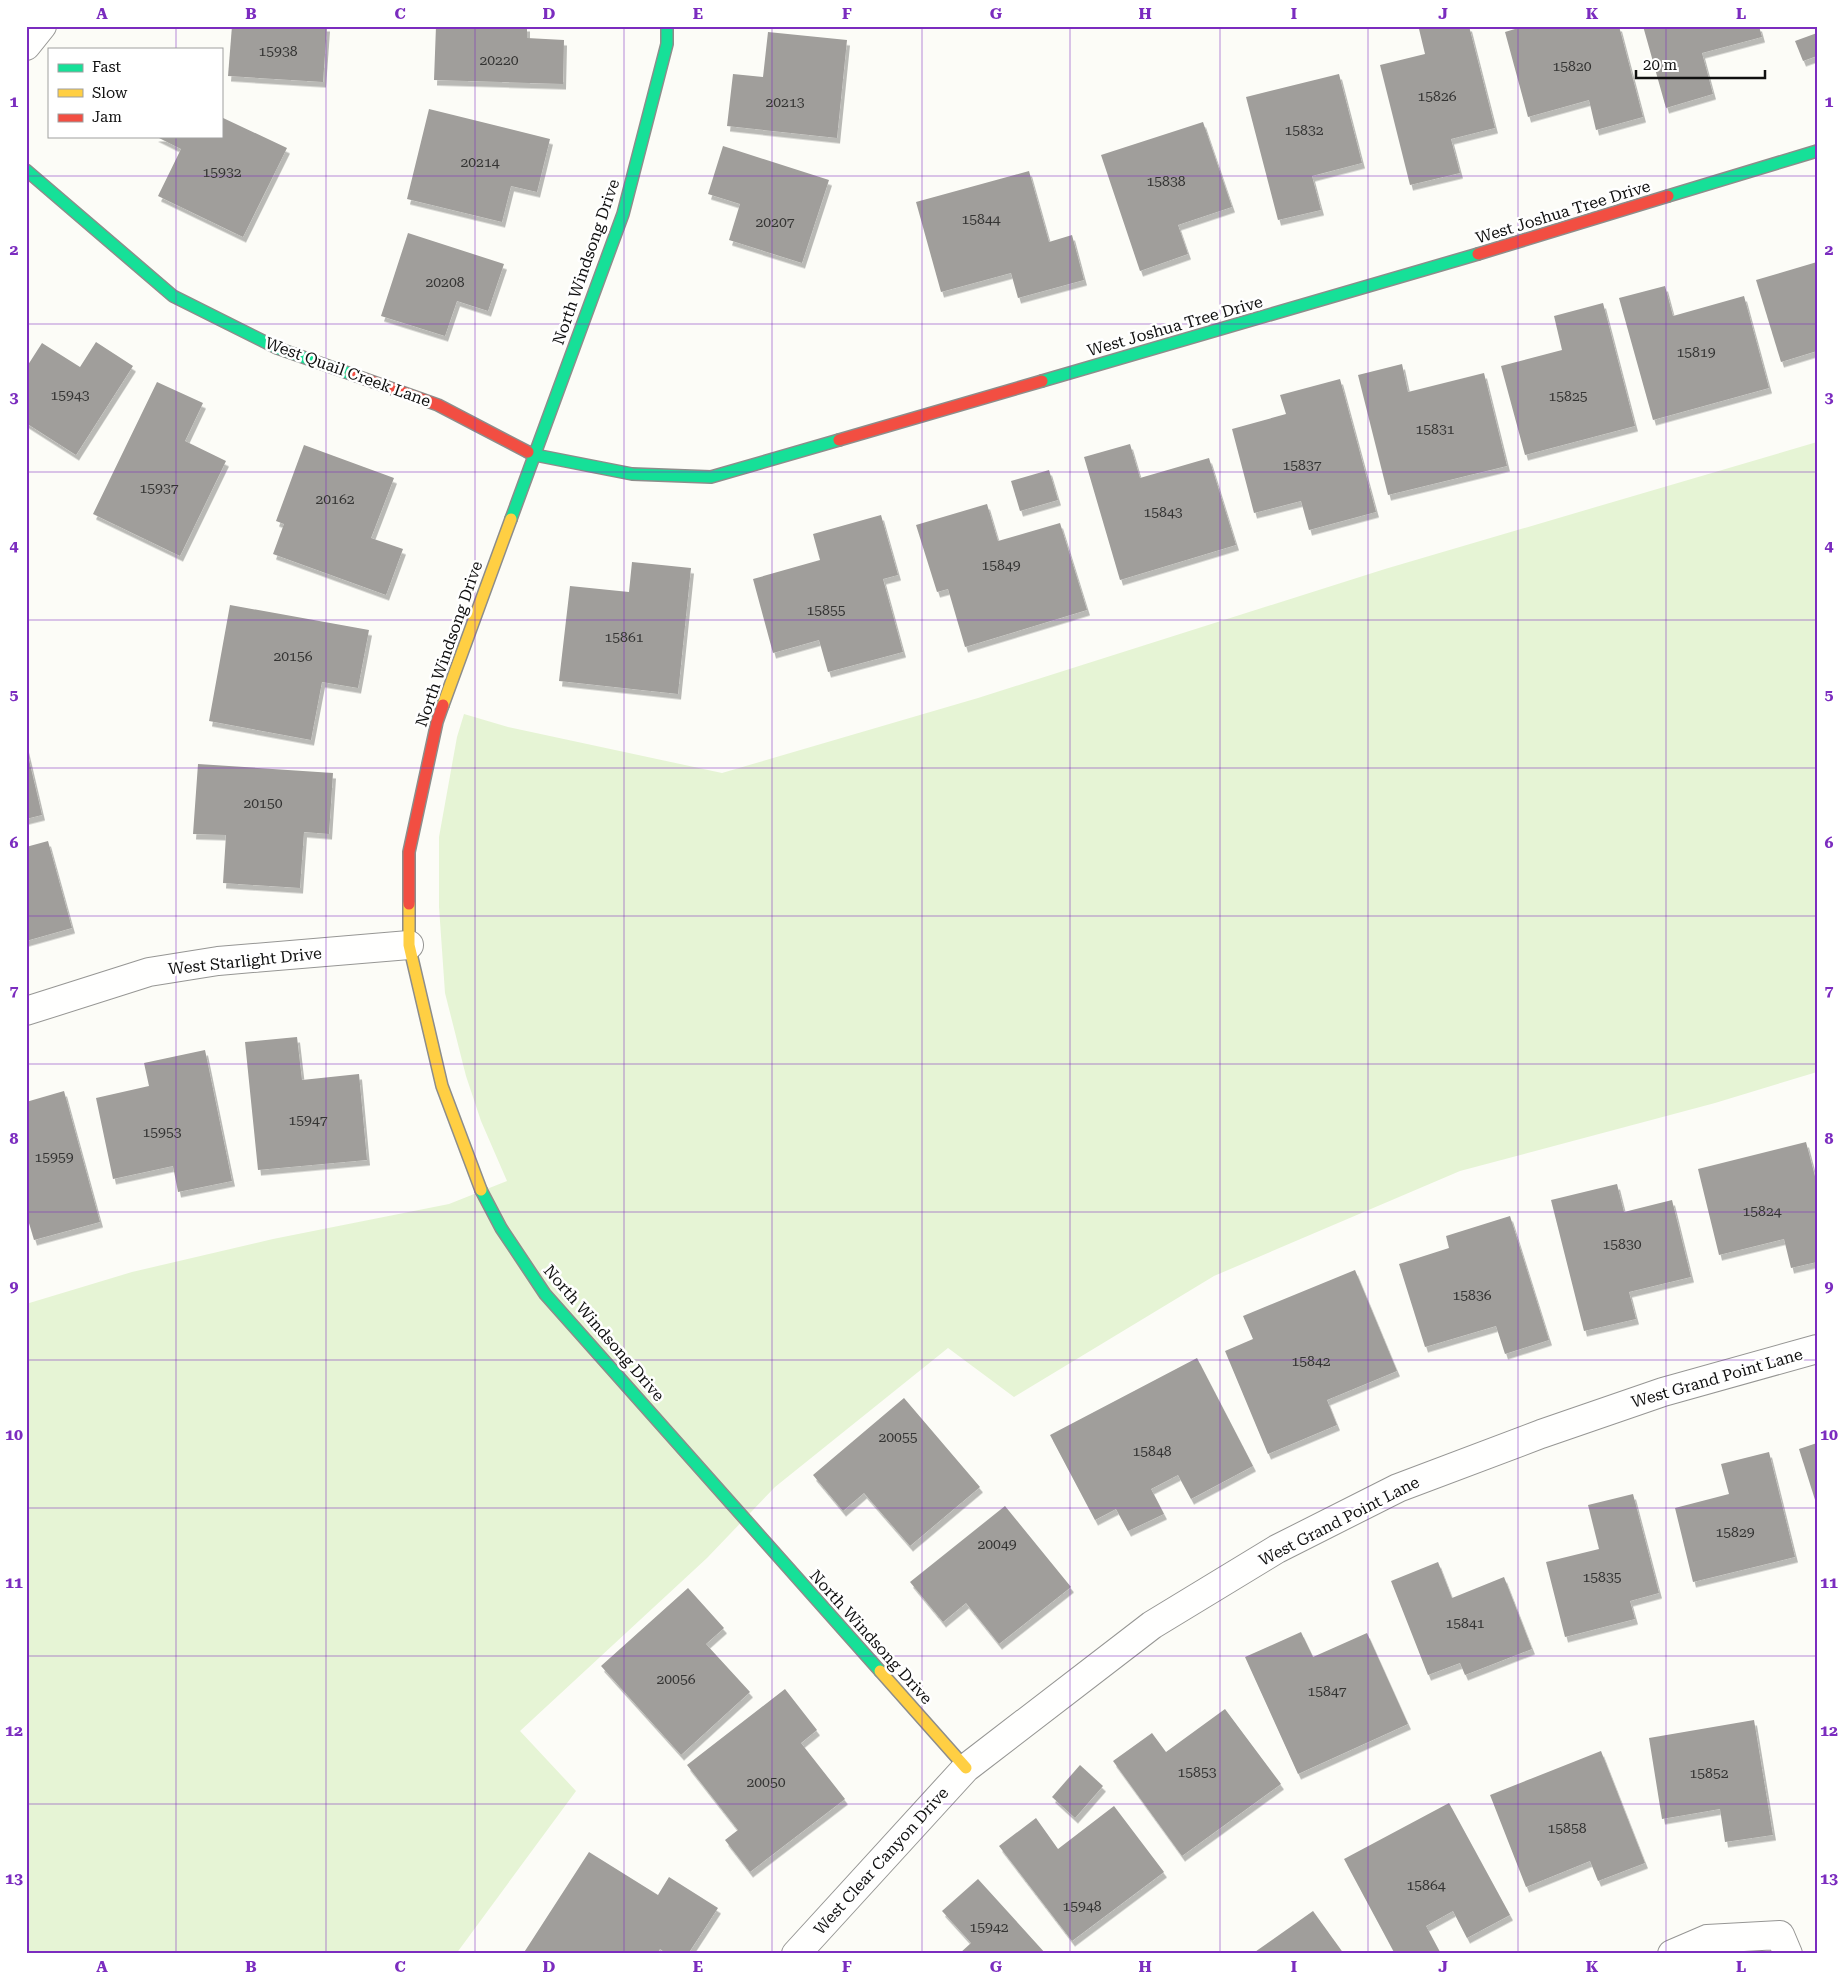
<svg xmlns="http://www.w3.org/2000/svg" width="1843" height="1980" viewBox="0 0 1843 1980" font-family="'Roboto Serif',serif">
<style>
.green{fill:#e6f4d5}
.building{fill:#a09e9b;filter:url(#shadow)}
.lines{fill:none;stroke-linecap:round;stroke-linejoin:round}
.street-casing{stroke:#969694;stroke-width:30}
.fast-casing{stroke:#8d8d8b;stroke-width:14}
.slow-casing{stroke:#8d8d8b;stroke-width:14}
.jam-casing{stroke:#8d8d8b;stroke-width:14}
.street{stroke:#fffffe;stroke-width:28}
.fast{stroke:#16e098;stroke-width:11}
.slow{stroke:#ffcf43;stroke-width:11}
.jam{stroke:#f24e42;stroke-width:11}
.grid{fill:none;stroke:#7b2cbf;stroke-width:1;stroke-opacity:0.55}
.labels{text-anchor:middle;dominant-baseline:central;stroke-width:5;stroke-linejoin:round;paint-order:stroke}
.number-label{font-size:14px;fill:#343433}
.street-label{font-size:16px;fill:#101010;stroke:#fff}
.neatline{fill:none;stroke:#7b2cbf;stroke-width:2}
.grid-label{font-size:16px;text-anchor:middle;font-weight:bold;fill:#7b2cbf}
</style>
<defs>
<filter id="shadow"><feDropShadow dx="3" dy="5.5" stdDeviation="0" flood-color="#0004"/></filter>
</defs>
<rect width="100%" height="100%" fill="#fcfcf7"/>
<polygon class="green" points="1817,442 1817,1072 1715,1103 1460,1171 1214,1276 1014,1397 948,1348 775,1487 707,1558 520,1731 576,1791 456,1954 26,1954 26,1304 132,1272 273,1239 449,1204 507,1181 481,1121 466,1076 445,993 439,907 439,837 457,737 464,714 508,727 722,773 978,698 1385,569"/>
<g class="building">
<polygon points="232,26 327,26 323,82 228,76"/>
<polygon points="436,26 527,26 527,38 564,40 563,84 434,80"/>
<polygon points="1430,26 1469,26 1495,128 1451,139 1460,173 1410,185 1380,65 1425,54 1419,29"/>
<polygon points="1525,26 1619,26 1643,117 1596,130 1589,100 1528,117 1505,32"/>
<polygon points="1643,26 1759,26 1762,37 1702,53 1713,94 1666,108"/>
<polygon points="768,32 847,40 837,138 727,126 733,74 763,77"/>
<polygon points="1817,33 1817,56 1803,61 1795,41"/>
<polygon points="1339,74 1362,163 1312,176 1321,210 1278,220 1246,97"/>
<polygon points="429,109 550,139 537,192 511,186 502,222 407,199"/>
<polygon points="221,117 287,148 243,237 158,196 181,149 155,136 221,136"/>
<polygon points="1203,122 1232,207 1178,225 1188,254 1140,271 1101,155"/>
<polygon points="723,146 829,180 802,263 729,240 740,204 708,194"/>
<polygon points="1029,171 1049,242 1072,235 1084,280 1018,298 1011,273 941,292 916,202"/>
<polygon points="408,233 504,264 488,311 457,301 445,336 381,316"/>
<polygon points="1817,262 1817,351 1781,362 1756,280"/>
<polygon points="1665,286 1673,316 1744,296 1769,388 1653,420 1619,298"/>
<polygon points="1603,303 1635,426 1525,455 1501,366 1562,350 1554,316"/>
<polygon points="96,342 133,366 76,455 26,423 26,368 42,343 80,367"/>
<polygon points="1402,364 1408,392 1484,373 1507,466 1388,495 1358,375"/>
<polygon points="1340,379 1376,512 1309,530 1301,501 1254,513 1232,429 1286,414 1280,395"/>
<polygon points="157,382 203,403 185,441 226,461 180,556 93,514"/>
<polygon points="1130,444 1140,478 1209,458 1236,545 1120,580 1084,457"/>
<polygon points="304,445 394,478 371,538 403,549 386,595 273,554 284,524 276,521"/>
<polygon points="1049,470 1058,500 1020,511 1011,481"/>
<polygon points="987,504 998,541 1060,523 1087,610 965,647 948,589 937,592 916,525"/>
<polygon points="881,515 898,575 883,579 903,652 828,672 819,640 773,653 753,579 820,560 813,534"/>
<polygon points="632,562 691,568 678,694 559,681 570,586 629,592"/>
<polygon points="230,605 369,630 358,688 322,682 311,740 209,721"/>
<polygon points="26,747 42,815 26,819"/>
<polygon points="198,764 333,773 329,834 304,832 300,888 223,883 226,835 193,834"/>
<polygon points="48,841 72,928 26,941 26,847"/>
<polygon points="297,1037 302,1080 359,1074 367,1160 258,1170 245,1042"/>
<polygon points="205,1050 232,1181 178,1192 173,1166 113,1179 96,1098 149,1086 144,1063"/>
<polygon points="64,1091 100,1222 34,1240 26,1213 26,1102"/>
<polygon points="1806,1142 1817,1184 1817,1262 1791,1268 1784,1239 1719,1255 1698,1169"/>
<polygon points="1617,1184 1624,1212 1672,1200 1691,1277 1629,1292 1636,1319 1584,1331 1551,1200"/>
<polygon points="1510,1216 1549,1340 1505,1354 1496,1326 1425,1347 1399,1264 1449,1248 1446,1236"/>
<polygon points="1355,1270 1397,1371 1327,1400 1337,1425 1268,1454 1225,1351 1253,1339 1243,1316"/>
<polygon points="1197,1358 1253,1466 1191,1499 1178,1475 1151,1489 1164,1514 1128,1531 1116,1509 1095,1520 1050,1435"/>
<polygon points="904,1398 980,1487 910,1546 864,1493 843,1511 813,1475"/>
<polygon points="1817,1443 1817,1503 1816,1503 1799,1449"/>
<polygon points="1769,1452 1795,1557 1693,1582 1675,1508 1729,1494 1721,1464"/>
<polygon points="1633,1494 1659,1593 1630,1601 1635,1619 1565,1637 1546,1562 1599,1549 1588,1505"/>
<polygon points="1005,1506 1071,1587 999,1644 966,1603 943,1622 910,1582"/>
<polygon points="1438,1562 1452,1598 1504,1577 1532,1649 1465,1675 1460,1663 1428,1675 1391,1581"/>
<polygon points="688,1588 724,1628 706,1644 750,1692 681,1755 601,1666"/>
<polygon points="1301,1632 1313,1657 1367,1633 1408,1724 1298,1774 1245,1657"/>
<polygon points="785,1689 817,1730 801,1743 845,1799 750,1872 725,1840 738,1830 687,1765"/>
<polygon points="1225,1709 1281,1784 1182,1856 1113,1761 1152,1733 1166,1752"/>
<polygon points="1754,1720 1773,1835 1725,1842 1720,1809 1662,1819 1649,1738"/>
<polygon points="1601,1751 1645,1863 1598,1881 1590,1861 1526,1887 1490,1795"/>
<polygon points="1080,1765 1103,1786 1075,1818 1052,1797"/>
<polygon points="1449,1803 1510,1915 1467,1938 1453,1911 1426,1926 1441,1954 1395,1954 1344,1859"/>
<polygon points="1114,1806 1164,1872 1072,1941 999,1846 1036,1818 1058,1849"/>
<polygon points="589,1852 658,1895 669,1877 718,1908 688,1954 667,1954 660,1949 657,1954 523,1954"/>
<polygon points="978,1879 1046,1954 959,1954 971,1943 942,1911"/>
<polygon points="1313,1911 1344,1954 1252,1954"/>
</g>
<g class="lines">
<g class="street-casing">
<g id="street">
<polyline points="26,46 42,26"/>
<polyline points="26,1011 149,972 218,961 409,945"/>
<polyline points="796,1954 966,1768 1152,1625 1277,1549 1398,1488 1541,1434 1663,1392 1817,1349"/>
<polyline points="1672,1954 1707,1939 1780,1935 1788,1954"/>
</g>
</g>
<g class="fast-casing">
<g id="fast">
<polyline points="26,170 173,296 277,348 351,374"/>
<polyline points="1668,196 1817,151"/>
<polyline points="1042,381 1478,254"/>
<polyline points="528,452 535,455 632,474 711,477 839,440"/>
<polyline points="511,519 623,214 667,44 667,26"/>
<polyline points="481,1190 501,1228 545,1294 880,1671"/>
</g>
</g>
<g class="slow-casing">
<g id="slow">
<polyline points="443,705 511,519"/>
<polyline points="409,904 409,945 442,1086 481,1190"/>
<polyline points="880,1671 966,1768"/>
</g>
</g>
<g class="jam-casing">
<g id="jam">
<polyline points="1478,254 1668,196"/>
<polyline points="351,374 438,405 528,452"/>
<polyline points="839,440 1042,381"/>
<polyline points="409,904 409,852 437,722 443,705"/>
</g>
</g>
<use href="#street" class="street"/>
<use href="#fast" class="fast"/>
<use href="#slow" class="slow"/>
<use href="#jam" class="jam"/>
</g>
<path class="grid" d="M176,26V49M326,26V1954M475,26V1954M624,26V1954M772,26V1954M922,26V1954M1070,26V1954M1220,26V1954M1368,26V1954M1518,26V1954M1666,26V1954M176,136V1954M26,176H1817M26,324H1817M26,472H1817M26,620H1817M26,768H1817M26,916H1817M26,1064H1817M26,1212H1817M26,1360H1817M26,1508H1817M26,1656H1817M26,1804H1817"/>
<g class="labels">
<g class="number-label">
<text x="278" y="51">15938</text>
<text x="499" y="60">20220</text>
<text x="1572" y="66">15820</text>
<text x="1437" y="96">15826</text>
<text x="785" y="102">20213</text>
<text x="1304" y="130">15832</text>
<text x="480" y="162">20214</text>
<text x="222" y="172">15932</text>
<text x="1166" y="181">15838</text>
<text x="981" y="219">15844</text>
<text x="775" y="222">20207</text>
<text x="445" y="282">20208</text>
<text x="1696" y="352">15819</text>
<text x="70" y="395">15943</text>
<text x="1568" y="396">15825</text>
<text x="1435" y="429">15831</text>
<text x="1302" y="465">15837</text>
<text x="159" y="488">15937</text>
<text x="335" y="499">20162</text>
<text x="1163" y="512">15843</text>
<text x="1001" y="565">15849</text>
<text x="826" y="610">15855</text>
<text x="624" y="637">15861</text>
<text x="293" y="656">20156</text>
<text x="263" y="803">20150</text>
<text x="308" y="1120">15947</text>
<text x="162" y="1132">15953</text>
<text x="54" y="1157">15959</text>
<text x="1762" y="1211">15824</text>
<text x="1622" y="1244">15830</text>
<text x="1472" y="1295">15836</text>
<text x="1311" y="1361">15842</text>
<text x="898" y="1437">20055</text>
<text x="1152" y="1451">15848</text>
<text x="1735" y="1532">15829</text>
<text x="997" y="1544">20049</text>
<text x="1602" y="1577">15835</text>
<text x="1465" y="1623">15841</text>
<text x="676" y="1679">20056</text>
<text x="1327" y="1691">15847</text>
<text x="1197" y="1772">15853</text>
<text x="1709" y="1773">15852</text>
<text x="766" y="1782">20050</text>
<text x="1567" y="1828">15858</text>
<text x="1426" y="1885">15864</text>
<text x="1082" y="1906">15948</text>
<text x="989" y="1927">15942</text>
</g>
<g class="street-label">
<text transform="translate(1563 212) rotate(-17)">West Joshua Tree Drive</text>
<text transform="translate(586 262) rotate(-71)">North Windsong Drive</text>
<text transform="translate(1175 326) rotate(-16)">West Joshua Tree Drive</text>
<text transform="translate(348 372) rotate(20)">West Quail Creek Lane</text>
<text transform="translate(449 644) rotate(-71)">North Windsong Drive</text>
<text transform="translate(245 961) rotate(-6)">West Starlight Drive</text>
<text transform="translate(604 1333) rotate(49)">North Windsong Drive</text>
<text transform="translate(1717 1378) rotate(-16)">West Grand Point Lane</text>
<text transform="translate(1339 1521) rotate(-27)">West Grand Point Lane</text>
<text transform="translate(871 1637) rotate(48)">North Windsong Drive</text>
<text transform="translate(881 1861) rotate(-48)">West Clear Canyon Drive</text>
</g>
</g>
<rect width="1843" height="1980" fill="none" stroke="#ffffff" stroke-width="55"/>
<rect x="48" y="48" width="175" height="90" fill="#ffffff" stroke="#9f9f9f"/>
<rect x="58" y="64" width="25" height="8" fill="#16e098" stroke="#9f9f9f"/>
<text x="92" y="72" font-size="15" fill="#101010">Fast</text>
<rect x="58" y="89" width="25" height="8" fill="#ffcf43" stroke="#9f9f9f"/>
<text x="92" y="98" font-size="15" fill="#101010">Slow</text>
<rect x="58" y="114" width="25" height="8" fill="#f24e42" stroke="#9f9f9f"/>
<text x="92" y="122" font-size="15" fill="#101010">Jam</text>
<path d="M1636 70v8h129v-8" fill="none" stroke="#101010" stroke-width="2.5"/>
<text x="1643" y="70" font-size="15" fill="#101010" stroke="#ffffff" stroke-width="4" paint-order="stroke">20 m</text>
<rect x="28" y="28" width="1788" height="1924" class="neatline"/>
<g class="grid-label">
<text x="102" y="19">A</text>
<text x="251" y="19">B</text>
<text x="400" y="19">C</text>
<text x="549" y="19">D</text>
<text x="698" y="19">E</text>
<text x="847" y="19">F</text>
<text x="996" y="19">G</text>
<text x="1145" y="19">H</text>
<text x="1294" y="19">I</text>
<text x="1443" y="19">J</text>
<text x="1592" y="19">K</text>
<text x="1741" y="19">L</text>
<text x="14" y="107">1</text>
<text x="1829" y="107">1</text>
<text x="14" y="255">2</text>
<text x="1829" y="255">2</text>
<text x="14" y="403">3</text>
<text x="1829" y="403">3</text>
<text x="14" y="551">4</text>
<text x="1829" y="551">4</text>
<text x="14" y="700">5</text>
<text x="1829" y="700">5</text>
<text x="14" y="848">6</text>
<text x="1829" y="848">6</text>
<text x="14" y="996">7</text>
<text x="1829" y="996">7</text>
<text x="14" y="1144">8</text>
<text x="1829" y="1144">8</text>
<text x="14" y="1292">9</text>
<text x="1829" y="1292">9</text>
<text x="14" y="1440">10</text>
<text x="1829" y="1440">10</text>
<text x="14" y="1588">11</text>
<text x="1829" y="1588">11</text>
<text x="14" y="1736">12</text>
<text x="1829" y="1736">12</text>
<text x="14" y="1884">13</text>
<text x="1829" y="1884">13</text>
<text x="102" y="1972">A</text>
<text x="251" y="1972">B</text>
<text x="400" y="1972">C</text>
<text x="549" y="1972">D</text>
<text x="698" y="1972">E</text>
<text x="847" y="1972">F</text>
<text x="996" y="1972">G</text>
<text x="1145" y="1972">H</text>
<text x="1294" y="1972">I</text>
<text x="1443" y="1972">J</text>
<text x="1592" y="1972">K</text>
<text x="1741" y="1972">L</text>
</g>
</svg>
